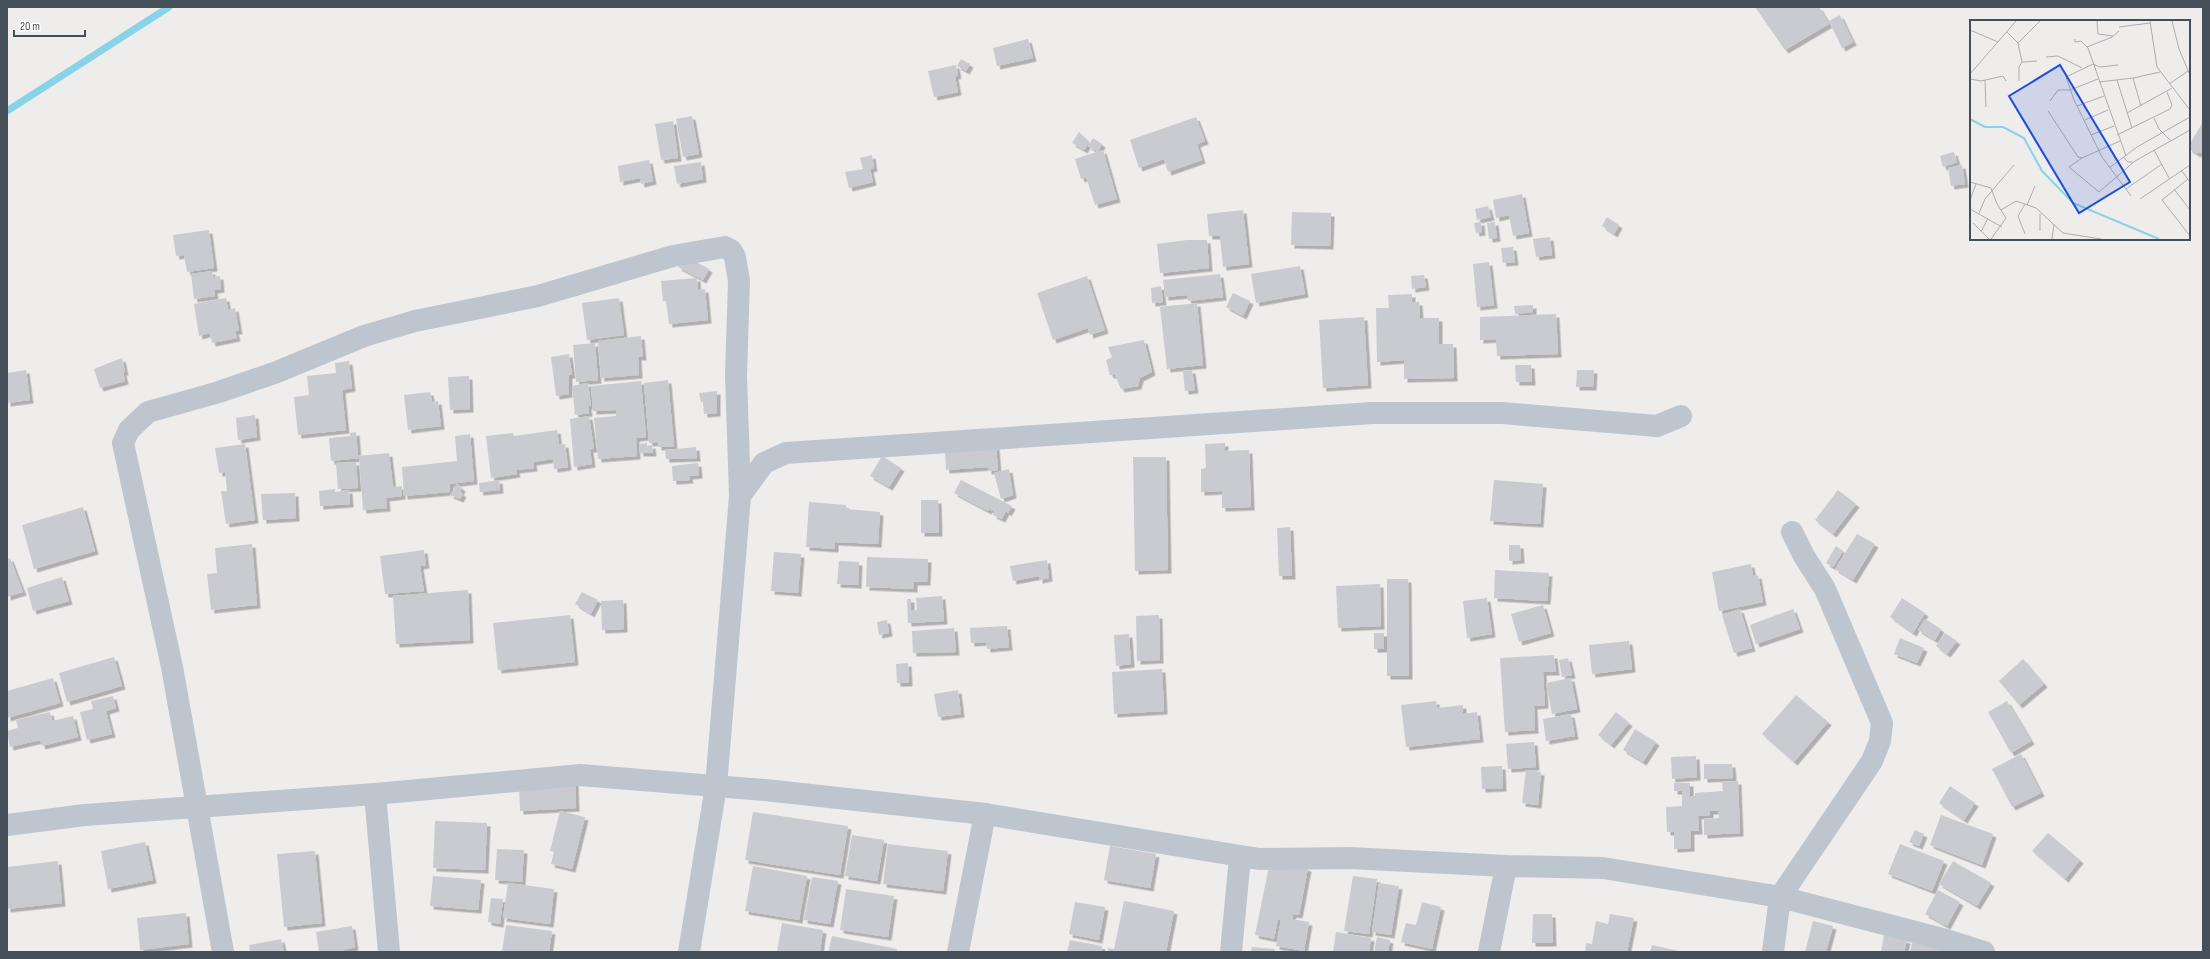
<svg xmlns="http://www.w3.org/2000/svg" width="2210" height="959" viewBox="0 0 2210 959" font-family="'Sofia Sans Condensed',sans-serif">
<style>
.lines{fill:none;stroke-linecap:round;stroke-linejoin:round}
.stream{stroke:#89d3e8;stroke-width:7}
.building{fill:#c9cbd1;filter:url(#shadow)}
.street{stroke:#bdc6ce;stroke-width:22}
.inset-river{fill:none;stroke:#89d3e8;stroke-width:2}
.inset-road{fill:none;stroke:#abadb1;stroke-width:1}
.view{fill:#1d4ed8;fill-opacity:0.15;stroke:#1d4ed8;stroke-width:2}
.inset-edge{fill:none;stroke:#454f59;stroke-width:2}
</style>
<defs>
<filter id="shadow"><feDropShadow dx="3.5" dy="3.5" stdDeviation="0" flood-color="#0004"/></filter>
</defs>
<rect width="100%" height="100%" fill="#efecec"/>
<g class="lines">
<polyline class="stream" points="7,111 169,7"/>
</g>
<g class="building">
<polygon points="1755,7 1819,7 1829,24 1785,50"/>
<polygon points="1840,15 1853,42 1842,48 1829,21"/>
<polygon points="1028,39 1033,58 997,66 993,48"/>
<polygon points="961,59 970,64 966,71 957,66"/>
<polygon points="956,65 958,75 955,76 958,92 934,97 928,71"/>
<polygon points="692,116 699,154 683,157 676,119"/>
<polygon points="1196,117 1205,141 1197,144 1202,160 1168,172 1164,159 1139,168 1130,140"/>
<polygon points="673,121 678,158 661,160 655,124"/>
<polygon points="2203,122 2203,154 2199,152 2197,154 2189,149 2189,145"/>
<polygon points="1079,132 1089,142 1084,150 1072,143"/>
<polygon points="1093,138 1102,144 1098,152 1088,146"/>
<polygon points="1103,150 1117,199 1095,205 1086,177 1081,179 1075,159"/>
<polygon points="1954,152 1957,162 1943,167 1940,156"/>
<polygon points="872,155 874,168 870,169 873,182 849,188 845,172 863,169 860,158"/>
<polygon points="649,160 653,181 641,184 640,178 620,182 618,166"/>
<polygon points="701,162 703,179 677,184 674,166"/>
<polygon points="1962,165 1965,184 1951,186 1948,168"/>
<polygon points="1522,194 1529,233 1513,236 1509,215 1496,218 1493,200"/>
<polygon points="1488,206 1491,217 1477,220 1475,209"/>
<polygon points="1243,210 1249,264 1223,267 1220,236 1209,236 1207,214"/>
<polygon points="1292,212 1331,213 1330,246 1291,245"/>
<polygon points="1607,217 1619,225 1614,234 1602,226"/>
<polygon points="1481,222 1482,232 1476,233 1474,223"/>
<polygon points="1495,222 1497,238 1489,239 1487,223"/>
<polygon points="209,230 214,268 187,272 184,255 176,256 173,235"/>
<polygon points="1550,237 1552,255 1536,257 1533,239"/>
<polygon points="1187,240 1207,240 1209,268 1160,273 1157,244"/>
<polygon points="1513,247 1515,262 1503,263 1501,248"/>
<polygon points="685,256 709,269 703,280 678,267"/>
<polygon points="1489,262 1494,305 1477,307 1473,264"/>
<polygon points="1300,266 1305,294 1256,303 1251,274"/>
<polygon points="212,271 213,277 220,276 221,289 214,290 215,296 194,299 191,274"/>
<polygon points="1220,274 1223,297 1188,301 1187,295 1165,297 1163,280"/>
<polygon points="1424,275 1426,287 1412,289 1411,276"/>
<polygon points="1087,276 1105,330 1090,335 1088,328 1053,340 1037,293"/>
<polygon points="697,278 698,290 705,289 708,320 669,324 666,301 663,301 661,281"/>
<polygon points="1161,286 1163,302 1152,303 1151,288"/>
<polygon points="1233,293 1250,301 1243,316 1226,307"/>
<polygon points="1412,294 1412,302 1419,302 1420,318 1439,318 1439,344 1453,344 1454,378 1404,379 1404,360 1377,362 1376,308 1389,308 1388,295"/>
<polygon points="226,298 228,310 235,308 239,331 235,331 237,338 212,343 210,333 199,336 194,304"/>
<polygon points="619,298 624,335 587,340 582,303"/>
<polygon points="1197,303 1203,365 1167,369 1160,307"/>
<polygon points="1533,305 1533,312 1515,314 1514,306"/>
<polygon points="1556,314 1558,354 1497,356 1496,339 1480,340 1480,317"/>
<polygon points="1364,317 1368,385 1323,388 1319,320"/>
<polygon points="641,336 643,357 638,357 639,375 601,378 598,341"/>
<polygon points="1144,340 1152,372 1140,378 1138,386 1121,389 1115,375 1110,375 1106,360 1112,357 1108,347"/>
<polygon points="595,343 598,380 576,382 573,345"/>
<polygon points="569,354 572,375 569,375 569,394 556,396 551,357"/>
<polygon points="122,358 125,372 123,372 125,381 100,388 94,369"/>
<polygon points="349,361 352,388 342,390 346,430 298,435 294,397 309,395 307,376 336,373 335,363"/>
<polygon points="1515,365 1531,365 1532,382 1516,382"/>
<polygon points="26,370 30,400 7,403 7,373"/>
<polygon points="1192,370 1195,390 1185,391 1183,371"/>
<polygon points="1577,370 1594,370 1593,387 1576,387"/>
<polygon points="469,376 470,409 450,410 448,377"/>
<polygon points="668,380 674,446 658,447 658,442 649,443 644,383"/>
<polygon points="641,381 646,437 636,438 637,456 598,459 594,418 616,416 616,410 593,411 591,386"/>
<polygon points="588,383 591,406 588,406 589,413 575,415 572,386"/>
<polygon points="717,391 717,413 704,414 703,402 701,402 699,393"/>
<polygon points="430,392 432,402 438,401 441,426 408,430 404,395"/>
<polygon points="255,415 257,437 238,440 236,418"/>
<polygon points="589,416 594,449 590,449 592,464 574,467 570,419"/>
<polygon points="557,430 559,445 565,444 568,467 554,469 553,459 533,462 534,468 516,470 517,474 491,478 486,436 513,433 514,436"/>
<polygon points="356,432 358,456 389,453 393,487 402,486 402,496 386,498 387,508 363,510 359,458 331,461 329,438 350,436 350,433"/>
<polygon points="470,434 474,481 450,484 450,492 404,496 402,467 457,461 455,436"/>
<polygon points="647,443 647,446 652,445 653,453 640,453 639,444"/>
<polygon points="1225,443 1225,451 1249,450 1251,507 1222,508 1222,491 1201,492 1201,469 1206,468 1205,444"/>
<polygon points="245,444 255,520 226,524 221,491 227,491 225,472 219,473 215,448"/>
<polygon points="996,446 998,470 988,471 988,467 946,470 945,450"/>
<polygon points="696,447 697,458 666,459 665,450"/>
<polygon points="882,456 901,468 889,487 870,476"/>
<polygon points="1133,457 1166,457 1168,570 1135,571"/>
<polygon points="356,462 358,488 338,489 336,463"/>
<polygon points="698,463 699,475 689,476 690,480 673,481 672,466"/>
<polygon points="1009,469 1013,495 1001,499 994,473"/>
<polygon points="499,480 500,490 480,492 479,483"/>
<polygon points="961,480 1012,506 1008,513 1006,511 1002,519 993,515 995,512 989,509 988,511 954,493"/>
<polygon points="1494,480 1543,484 1540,524 1490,521"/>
<polygon points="457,484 462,488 460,492 463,494 460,499 450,495"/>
<polygon points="335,489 335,492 349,490 350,504 320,506 319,491"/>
<polygon points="1838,490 1856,504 1833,534 1815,520"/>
<polygon points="295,493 296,518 263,520 261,494"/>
<polygon points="921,500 938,500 939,533 921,533"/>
<polygon points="809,502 846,505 846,509 880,512 878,544 835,542 835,549 806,547"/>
<polygon points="83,507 95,551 34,569 22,525"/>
<polygon points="1290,527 1292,576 1279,576 1277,528"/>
<polygon points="1857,534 1875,544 1853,580 1835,569"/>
<polygon points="252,544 257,605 211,610 207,574 217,573 215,548"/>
<polygon points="1509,545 1520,545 1521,560 1509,561"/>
<polygon points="1836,546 1843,551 1833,567 1826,563"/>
<polygon points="424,550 426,565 420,566 424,591 385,594 380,556"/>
<polygon points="774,552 801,554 798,593 771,591"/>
<polygon points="867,557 928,559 927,582 914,582 914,589 866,587"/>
<polygon points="10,558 23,592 7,597 7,559"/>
<polygon points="1047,560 1049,578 1039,580 1039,576 1013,581 1010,566"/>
<polygon points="839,561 859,562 858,585 837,584"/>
<polygon points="1751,564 1753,576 1758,575 1763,602 1719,611 1712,572"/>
<polygon points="1495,570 1549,573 1547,601 1494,598"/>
<polygon points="62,577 69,601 33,611 27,588"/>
<polygon points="1387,579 1408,579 1409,676 1387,676"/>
<polygon points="1380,584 1381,626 1338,628 1336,586"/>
<polygon points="468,590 470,640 396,644 393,596"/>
<polygon points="582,592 598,600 591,614 575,604"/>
<polygon points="942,596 944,621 908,623 907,599 911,599 911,610 917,610 916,598"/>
<polygon points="1487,598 1492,634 1467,638 1463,601"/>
<polygon points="1902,598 1925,613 1913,633 1890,617"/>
<polygon points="623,600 624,629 602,630 601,601"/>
<polygon points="1543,605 1551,633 1519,642 1511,614"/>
<polygon points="1740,609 1752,648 1734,653 1722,615"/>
<polygon points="1793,609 1800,629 1756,644 1750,625"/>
<polygon points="570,615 575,662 498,670 493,623"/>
<polygon points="1159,615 1160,660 1137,661 1136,616"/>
<polygon points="1925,619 1941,629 1935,640 1918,630"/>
<polygon points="887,620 889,633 879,635 877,622"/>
<polygon points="1007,626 1009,647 987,649 986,642 971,643 970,628"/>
<polygon points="954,628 956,652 913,653 912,631"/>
<rect x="1374" y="633" width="10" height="16"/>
<polygon points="1945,633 1957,641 1947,654 1936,646"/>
<polygon points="1129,634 1131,664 1116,666 1114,635"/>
<polygon points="1900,638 1924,648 1917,663 1894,654"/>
<polygon points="1629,641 1632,669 1592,674 1589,645"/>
<polygon points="1554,655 1556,672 1543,672 1545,705 1534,706 1535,730 1505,732 1500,658"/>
<polygon points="114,657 122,686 67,702 59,673"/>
<polygon points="1568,658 1572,675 1562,677 1559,660"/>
<polygon points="2023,659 2044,684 2019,705 1999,681"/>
<polygon points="908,663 909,683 897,683 896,664"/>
<polygon points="1162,669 1164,711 1114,714 1112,672"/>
<polygon points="53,678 60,703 7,718 7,691"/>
<polygon points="1571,678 1577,709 1552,714 1546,683"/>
<polygon points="958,690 961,714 938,717 934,694"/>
<polygon points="1796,695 1828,722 1794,762 1762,734"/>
<polygon points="113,696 116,708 106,711 112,734 87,740 80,712 93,709 91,701"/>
<polygon points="1436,701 1437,708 1463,705 1463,714 1477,712 1480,739 1406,747 1401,705"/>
<polygon points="2007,701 2031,741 2011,753 1988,712"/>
<polygon points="50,712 52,721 73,716 78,737 42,746 40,740 10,747 7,731 18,728 16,720"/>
<polygon points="1616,712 1629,723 1611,745 1598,735"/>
<polygon points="1571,714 1575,736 1546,741 1543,719"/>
<polygon points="1635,729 1656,742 1643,762 1623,750"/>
<polygon points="1534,742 1536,767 1508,769 1506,744"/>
<polygon points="2021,754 2041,793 2012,807 1992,769"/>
<polygon points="1696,756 1697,777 1672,779 1671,757"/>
<polygon points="1704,764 1732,764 1733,778 1704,779"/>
<polygon points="1502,766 1503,788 1482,789 1481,767"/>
<polygon points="1526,770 1541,772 1538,805 1522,803"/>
<polygon points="575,781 576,808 520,811 519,783"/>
<polygon points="1738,781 1740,833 1704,835 1704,819 1719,818 1718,811 1710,811 1710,815 1698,816 1699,831 1691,831 1691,848 1674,849 1674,832 1667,832 1666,807 1682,806 1682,791 1674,791 1674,783 1690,783 1690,796 1695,796 1695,793 1723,791 1722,782"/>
<polygon points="1950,786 1975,803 1964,820 1939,803"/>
<polygon points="560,811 585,817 572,869 551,864 554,852 550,851"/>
<polygon points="753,812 848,826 840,875 745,860"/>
<polygon points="1941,815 1993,834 1982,865 1930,845"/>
<polygon points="435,821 487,823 485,870 433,868"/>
<polygon points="1915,830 1924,834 1919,846 1909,842"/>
<polygon points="2048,833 2080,860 2065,879 2032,851"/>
<polygon points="852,835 884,840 877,881 845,876"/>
<polygon points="145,842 153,880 108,889 101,851"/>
<polygon points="888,844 948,851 943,891 883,884"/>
<polygon points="1900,844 1944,861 1932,891 1888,874"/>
<polygon points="1110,846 1156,854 1150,888 1104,880"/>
<polygon points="497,849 524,850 522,882 495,880"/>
<polygon points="315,851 322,923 284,927 277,854"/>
<polygon points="58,861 62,903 7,909 7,867"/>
<polygon points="1270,861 1308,868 1299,915 1293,914 1292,919 1309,922 1304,951 1276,946 1281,920 1278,919 1274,939 1255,935"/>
<polygon points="1953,861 1991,883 1977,906 1939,884"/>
<polygon points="753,866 807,876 799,920 745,911"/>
<polygon points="433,876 481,880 478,910 430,906"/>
<polygon points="1353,876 1377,879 1369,934 1344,931"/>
<polygon points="812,877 838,881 830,924 804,920"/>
<polygon points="508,883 554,889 550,924 503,918"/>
<polygon points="1379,883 1399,886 1391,935 1372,932"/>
<polygon points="846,889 894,896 888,937 840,930"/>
<polygon points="1938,890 1960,902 1947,926 1925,914"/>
<polygon points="491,898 503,899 500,924 488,922"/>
<polygon points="1124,901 1174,911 1166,952 1108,952 1108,948 1114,949"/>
<polygon points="1075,902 1105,907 1099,940 1069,934"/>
<polygon points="1422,902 1441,907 1432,949 1401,942 1406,923 1416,925"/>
<polygon points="186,913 189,944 140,950 137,918"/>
<polygon points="1533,914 1552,914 1553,943 1532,943"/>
<polygon points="1610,914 1634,918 1627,952 1585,952 1586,943 1592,944 1596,921 1608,924"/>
<polygon points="1813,921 1833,926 1826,952 1805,952"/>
<polygon points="782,923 823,930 820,952 777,952"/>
<polygon points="506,925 552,931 549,952 502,952"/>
<polygon points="352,926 355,947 336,952 319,952 316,932"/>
<polygon points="1336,932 1371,938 1369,952 1333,952"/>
<polygon points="1884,935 1907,940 1904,952 1881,952"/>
<polygon points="832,936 897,949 896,952 828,952"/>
<polygon points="1377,937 1390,940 1388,952 1374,952"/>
<polygon points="281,939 284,952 250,952 249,945"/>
<polygon points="1913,939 1964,952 1910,952"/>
<polygon points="1070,940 1102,946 1101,952 1067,952"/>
<polygon points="1652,945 1679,951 1679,952 1650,952"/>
<polygon points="1252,947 1275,949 1274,952 1251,952"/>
</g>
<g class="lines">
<g class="street">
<polyline points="740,496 764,463 786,453 1372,413 1502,413 1657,426 1681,416"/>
<polyline points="375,794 389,952"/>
<polyline points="7,825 85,815 375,794 580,775 765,790 985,814 1259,859 1349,858 1506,866 1603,868 1780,897 1946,940 1984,952"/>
<polyline points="223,952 172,667 123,443 129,430 148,412 219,392 277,372 364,336 415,321 538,296 673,256 725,247 731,250 735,257 739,281 736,375 740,496 716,786 689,952"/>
<polyline points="958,952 985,814"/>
<polyline points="1231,952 1240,857"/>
<polyline points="1489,952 1506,866"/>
<polyline points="1773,952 1780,897 1872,761 1880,741 1882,723 1825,589 1804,556 1792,532"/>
</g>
</g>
<g transform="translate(1970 20)">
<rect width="220" height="220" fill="#efecec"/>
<path class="inset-river" d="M0,99L15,107H33L54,118L72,151L103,183L189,219"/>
<path class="inset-road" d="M127,1L128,14L143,16M180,1L187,47L220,90M202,1L209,29L220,55M149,7L180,3M0,10L28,22M37,12L48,23L70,1M105,19V22L111,21L118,28L156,136M48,23L52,42L49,47V61M117,27L142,17L149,11M76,37L88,36L112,48M52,42L67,41M148,45L130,47L123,44L96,57L104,80L132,137L161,176M0,54L46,1M163,58L171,86M0,59L11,61L33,56L36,61M15,60L16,87M147,60L162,108M129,62L163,58L190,52M199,64L218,51M80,81L88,70H100L128,59M107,86L134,76M78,91L108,137L112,138M157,93L202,68M184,98L189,109L201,121M115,100L138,90M121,115L144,106M147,115L200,89L202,85L197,72M150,121L112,138L99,147L129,172L165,141L220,110M184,130L199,158M153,137L158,142H163M139,148L167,127L220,97M211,150L220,162M218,159L192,180L220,216M0,162L21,168L27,184L36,198L21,219M156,169L192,144M204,169L220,190M170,179L220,145M0,180L6,164M55,184L48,196L55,214M57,185L65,166M0,189L32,207M31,190L46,181L66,188L93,213L131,219M9,193L15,179L44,145M70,194V211M3,203L19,219M11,212L18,198M82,219L84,204"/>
<path class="view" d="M90,45L160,162L109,193L39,76Z"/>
<rect width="220" height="220" class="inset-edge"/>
</g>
<rect width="2210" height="959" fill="none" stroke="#454f59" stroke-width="16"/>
<path d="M14 30v6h71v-6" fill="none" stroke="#454f59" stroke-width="2"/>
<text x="20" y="30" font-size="12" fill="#454f59" stroke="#ffffff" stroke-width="3" paint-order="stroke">20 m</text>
</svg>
